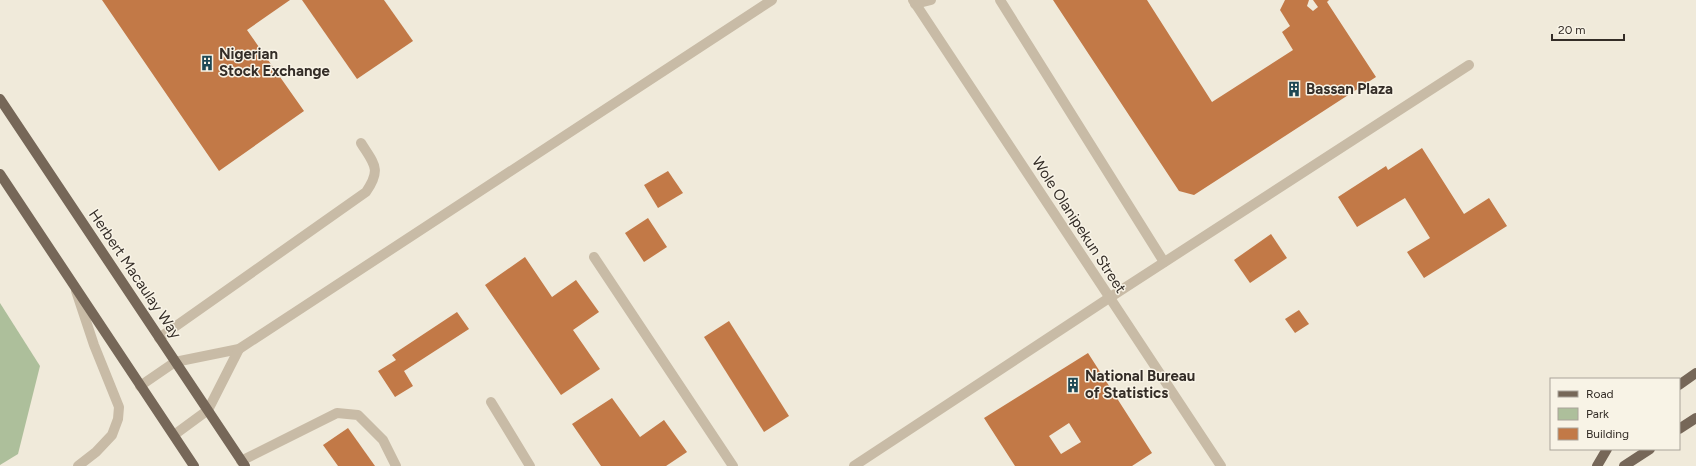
<svg xmlns="http://www.w3.org/2000/svg" width="1696" height="466" viewBox="0 0 1696 466" font-family="Figtree,sans-serif">
<style>
.green{fill:#adbf9b}
.building{fill:#c27947;fill-rule:evenodd}
.lines{fill:none;stroke-linecap:round;stroke-linejoin:round}
.minor{stroke:#c8bba6;stroke-width:10}
.major{stroke:#766758;stroke-width:10}
.labels{text-anchor:middle;dominant-baseline:central;stroke-width:3;stroke-linejoin:round;paint-order:stroke}
.poi-label{font-size:15px;font-weight:bold;fill:#342d27;stroke:#f8f3e6;text-anchor:start}
.street-label{font-size:15px;fill:#342d27;stroke:#f8f3e6}
</style>
<rect width="100%" height="100%" fill="#f0eada"/>
<polygon class="green" points="0,303 40,366 18,454 0,465"/>
<g class="building">
<polygon points="102,0 290,0 247,30 304,111 219,171"/>
<polygon points="302,0 384,0 413,41 357,79"/>
<polygon points="1053,0 1147,0 1212,102 1293,50 1282,32 1290,26 1280,10 1285,0 1309,0 1307,6 1313,11 1318,7 1313,0 1329,0 1327,2 1376,77 1194,195 1179,191"/>
<polygon points="1422,148 1464,214 1489,198 1507,226 1424,278 1407,252 1430,238 1405,198 1357,227 1338,197 1386,166 1388,170"/>
<polygon points="668,171 683,193 658,208 644,185"/>
<polygon points="648,218 667,247 644,262 625,233"/>
<polygon points="1271,234 1287,258 1250,283 1234,260"/>
<polygon points="525,257 552,297 576,280 599,312 573,330 600,369 561,395 485,285"/>
<polygon points="1299,310 1309,324 1295,333 1285,319"/>
<polygon points="457,312 469,329 404,371 413,386 395,397 378,371 396,360 392,355"/>
<polygon points="729,321 789,416 764,432 704,337"/>
<path d="M1088,353L1152,453L1132,466H1015L984,418ZM1069,423L1081,442L1061,454L1049,436Z"/>
<polygon points="612,398 640,437 664,420 687,452 666,466 601,466 572,424"/>
<polygon points="348,428 375,466 338,466 323,445"/>
</g>
<g class="lines">
<g class="minor">
<polyline points="913,0 1221,466"/>
<polyline points="1000,0 1164,262"/>
<polyline points="915,4 931,0"/>
<polyline points="594,257 733,466"/>
<polyline points="76,291 94,345 119,407 118,419 112,435 96,452 78,466"/>
<path d="M159,338L366,192C382,169 374,164 361,143"/>
<polyline points="140,386 175,362 239,349 772,0"/>
<polyline points="491,402 530,466"/>
<polyline points="174,435 208,410 239,349"/>
<polyline points="241,461 337,413 358,415 383,440 396,466"/>
<polyline points="854,466 1109,298 1469,65"/>
</g>
<g class="major">
<polyline points="0,99 245,466"/>
<polyline points="0,174 194,466"/>
<polyline points="1679,385 1696,373"/>
<polyline points="1679,429 1696,418"/>
<polyline points="1597,466 1607,449"/>
<polyline points="1624,466 1650,449"/>
</g>
</g>
<defs>
<g id="building-bare" transform="scale(1.2)"><path d="M-4-6H4V6H1V3H-1V6H-4ZM-2.5-4.3h1.7v1.8h-1.7ZM.8-4.3h1.7v1.8H.8ZM-2.5-1h1.7V.8h-1.7ZM.8-1h1.7V.8H.8Z" fill="#1e4854" stroke="#f8f3e6" stroke-width="2.5" paint-order="stroke"/></g>
</defs>
<g fill-rule="evenodd">
<use href="#building-bare" x="207" y="63"/>
<use href="#building-bare" x="1294" y="89"/>
<use href="#building-bare" x="1073" y="385"/>
</g>
<g class="labels">
<g class="poi-label">
<text x="219" y="54">Nigerian<tspan x="219" dy="17">Stock Exchange</tspan></text>
<text x="1306" y="89">Bassan Plaza</text>
<text x="1085" y="376">National Bureau<tspan x="1085" dy="17">of Statistics</tspan></text>
</g>
<g class="street-label">
<text transform="translate(1079 225) rotate(57)">Wole Olanipekun Street</text>
<text transform="translate(135 274) rotate(56)">Herbert Macaulay Way</text>
</g>
</g>
<rect x="1550" y="378" width="130" height="72" fill="#f8f3e6" stroke="#aaa49a"/>
<rect x="1558" y="391" width="20" height="6" fill="#766758" stroke="#aaa49a"/>
<text x="1586" y="398" font-size="12" fill="#342d27">Road</text>
<rect x="1558" y="408" width="20" height="12" fill="#adbf9b" stroke="#aaa49a"/>
<text x="1586" y="418" font-size="12" fill="#342d27">Park</text>
<rect x="1558" y="428" width="20" height="12" fill="#c27947" stroke="#aaa49a"/>
<text x="1586" y="438" font-size="12" fill="#342d27">Building</text>
<path d="M1552 34v6h72v-6" fill="none" stroke="#342d27" stroke-width="2"/>
<text x="1558" y="34" font-size="12" fill="#342d27" stroke="#f8f3e6" stroke-width="3" paint-order="stroke">20 m</text>
</svg>
